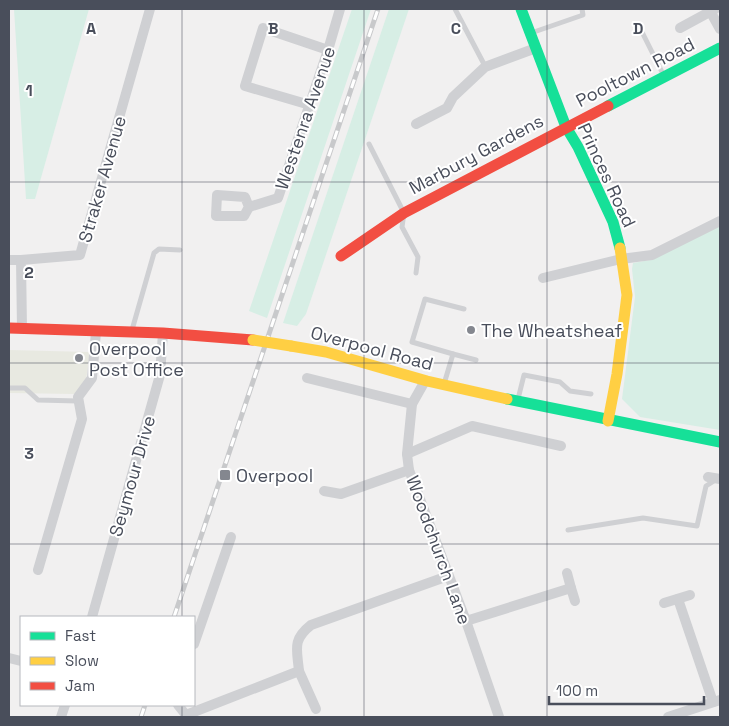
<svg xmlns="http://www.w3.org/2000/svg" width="729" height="726" viewBox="0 0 729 726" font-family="'Space Grotesk',sans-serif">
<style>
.commercial{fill:#e8e9e1}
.green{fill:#d7eee5}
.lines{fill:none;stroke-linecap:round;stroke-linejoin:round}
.lane{stroke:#cfd0d3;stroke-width:5}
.street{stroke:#cfd0d3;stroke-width:10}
.fast{stroke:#16e098;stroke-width:11}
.slow{stroke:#ffcf43;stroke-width:11}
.jam{stroke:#f24e42;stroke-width:11}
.rail-casing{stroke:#c8c9cb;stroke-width:5}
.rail{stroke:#fff;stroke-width:3;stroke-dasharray:9;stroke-linecap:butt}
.slow-bridge{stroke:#ffcf43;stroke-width:11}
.grid{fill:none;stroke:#494e5b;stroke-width:1;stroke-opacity:0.55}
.poi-dot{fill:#84878f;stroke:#fff;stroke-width:2}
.labels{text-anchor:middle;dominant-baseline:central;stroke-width:4;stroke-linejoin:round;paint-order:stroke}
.street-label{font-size:18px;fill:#494e5b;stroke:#fff}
.poi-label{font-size:18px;fill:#494e5b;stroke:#fff;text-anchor:start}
.grid-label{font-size:16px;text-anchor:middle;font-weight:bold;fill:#494e5b;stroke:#fff;stroke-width:4;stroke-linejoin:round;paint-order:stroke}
</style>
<rect width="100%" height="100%" fill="#f1f0f0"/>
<polygon class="commercial" points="9,350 90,352 86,380 74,394 9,393"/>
<g class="green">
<polygon points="14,9 89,9 35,199 26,199"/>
<polygon points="352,9 371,9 267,318 249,311"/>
<polygon points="389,9 409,9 306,314 297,326 283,323"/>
<polygon points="720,225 720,430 640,417 622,399 635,297 632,269 633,263 650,260"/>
</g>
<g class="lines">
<g class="lane">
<polyline points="455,9 485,66"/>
<polyline points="639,26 664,76"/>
<polyline points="531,33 583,15 582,9"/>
<polyline points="369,144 404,213 402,227 418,257 416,273"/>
<polyline points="132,330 154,253 159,249 180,250"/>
<polyline points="453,354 412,342 425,299 464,309"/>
<polyline points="444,384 453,354 476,360"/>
<polyline points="9,388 25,388 38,400 78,401"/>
<polyline points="518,399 524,375 560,382 570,391 591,394"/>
<polyline points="568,530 643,518 697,526 706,486 717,479"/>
</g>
<g class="street">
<polyline points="709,9 720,29"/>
<polyline points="680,28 715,9"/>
<polyline points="310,105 245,86 263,28 328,50"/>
<polyline points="416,124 447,108 453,97 485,67 536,48"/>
<polygon points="217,195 245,197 249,207 244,216 216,216"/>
<polyline points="249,207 278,198 328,50 340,9"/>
<polyline points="9,260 21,260"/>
<polyline points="543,278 621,259 652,255 720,221"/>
<polyline points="22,329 21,260 80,255 150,9"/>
<polyline points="307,378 412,404"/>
<polyline points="425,381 412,404 407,454 409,470 466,621 499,717"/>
<polyline points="407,454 472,426 561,446"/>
<polyline points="708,477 720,479"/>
<polyline points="324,491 341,494 409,470"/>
<polyline points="38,570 82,419 78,397 92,378 96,332"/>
<polyline points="571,588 575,601"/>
<polyline points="678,599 713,702"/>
<polyline points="664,603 690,595"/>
<polyline points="92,617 160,375 163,333"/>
<polyline points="466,621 571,588 567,573"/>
<polyline points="194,644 231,537"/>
<polyline points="9,658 21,661"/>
<polyline points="299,671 316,709"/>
<path d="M178,705L186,715L299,671C297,649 292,640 311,625L448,576"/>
<polyline points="61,717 65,705"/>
<polyline points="668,717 720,700"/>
</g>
<g class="fast">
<polyline points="521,9 566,127 578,147 613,222 620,248"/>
<polyline points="608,106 720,48"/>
<polyline points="507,399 720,442"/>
</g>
<g class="slow">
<polyline points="291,346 326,352 427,381 507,399"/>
<polyline points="608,421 617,374 627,295 620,248"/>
</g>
<g class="jam">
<polyline points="341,256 404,213 608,106"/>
<polyline points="9,328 163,333 253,340"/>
</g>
<g class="rail-casing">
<g id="rail">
<polyline points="174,617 378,9"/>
<polyline points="141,717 145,705"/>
</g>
</g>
<use href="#rail" class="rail"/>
<polyline class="slow-bridge" points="253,340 291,346"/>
</g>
<path class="grid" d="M182,9V617M364,9V717M547,9V717M9,182H720M9,363H720M9,544H720M182,705V717"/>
<g class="poi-dot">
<circle cx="471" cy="330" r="5"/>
<circle cx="79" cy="358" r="5"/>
<rect x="219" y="469" width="12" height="12" rx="2.5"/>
</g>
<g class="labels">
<g class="street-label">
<text transform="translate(635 72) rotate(-27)">Pooltown Road</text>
<text transform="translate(305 118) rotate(-71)">Westenra Avenue</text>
<text transform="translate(476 154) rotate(-28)">Marbury Gardens</text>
<text transform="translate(607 175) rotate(65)">Princes Road</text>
<text transform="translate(102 179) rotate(-74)">Straker Avenue</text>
<text transform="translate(372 348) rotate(15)">Overpool Road</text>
<text transform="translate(132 476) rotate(-74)">Seymour Drive</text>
<text transform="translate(439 550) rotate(70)">Woodchurch Lane</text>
</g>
<g class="poi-label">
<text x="481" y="330">The Wheatsheaf</text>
<text x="89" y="348">Overpool<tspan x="89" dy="21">Post Office</tspan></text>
<text x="236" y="475">Overpool</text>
</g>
</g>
<g class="grid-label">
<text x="91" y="34">A</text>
<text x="273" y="34">B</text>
<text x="456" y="34">C</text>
<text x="638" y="34">D</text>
<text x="29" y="96">1</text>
<text x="29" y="278">2</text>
<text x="29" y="459">3</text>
</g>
<rect width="729" height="726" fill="none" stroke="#494e5b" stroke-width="20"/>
<rect x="20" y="616" width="175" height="90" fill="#ffffff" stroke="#b6b8bd"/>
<rect x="30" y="632" width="25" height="8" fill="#16e098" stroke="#b6b8bd"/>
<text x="65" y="641" font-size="15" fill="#494e5b">Fast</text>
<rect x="30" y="657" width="25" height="8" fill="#ffcf43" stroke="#b6b8bd"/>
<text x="65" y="666" font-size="15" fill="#494e5b">Slow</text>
<rect x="30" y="682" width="25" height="8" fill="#f24e42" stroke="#b6b8bd"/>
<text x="65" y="691" font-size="15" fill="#494e5b">Jam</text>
<path d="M549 696v8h155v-8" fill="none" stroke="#494e5b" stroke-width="2.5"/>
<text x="556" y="696" font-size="15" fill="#494e5b" stroke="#ffffff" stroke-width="4" paint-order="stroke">100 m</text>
</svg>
